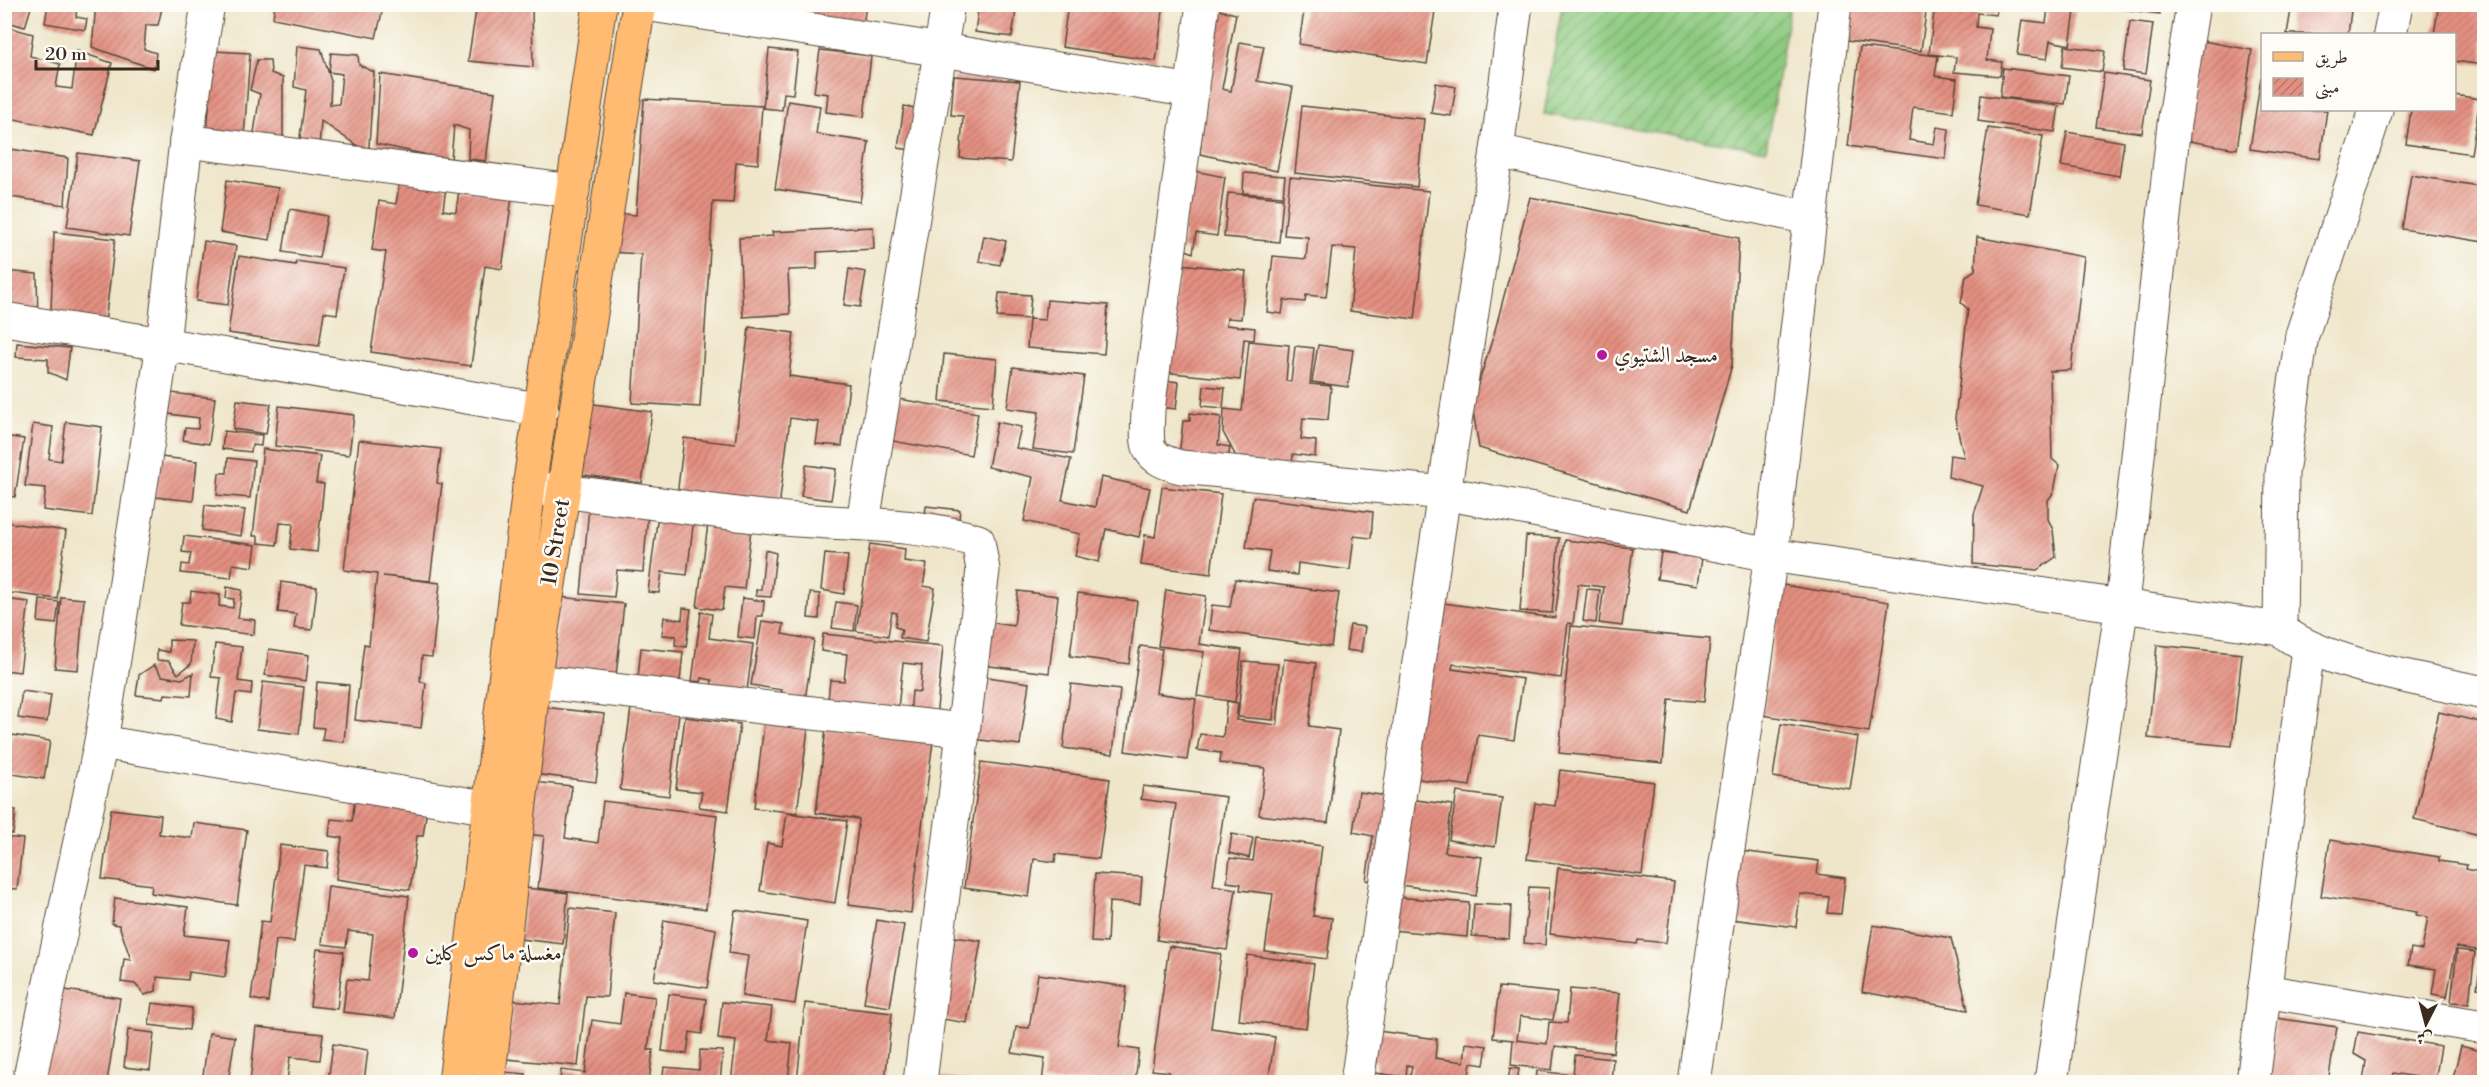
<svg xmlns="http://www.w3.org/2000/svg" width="2489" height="1087" viewBox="0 0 2489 1087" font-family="'Libre Bodoni',Amiri,serif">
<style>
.garden{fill:url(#garden-furrows);stroke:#647a4f;stroke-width:1.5}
.building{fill:url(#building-hatch)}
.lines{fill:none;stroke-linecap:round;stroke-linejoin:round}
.minor-casing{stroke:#564638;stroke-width:35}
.major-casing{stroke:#564638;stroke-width:35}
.minor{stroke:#fff;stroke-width:33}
.major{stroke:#ffbb71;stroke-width:33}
.poi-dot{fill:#b5179e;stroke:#fdfcf7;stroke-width:2}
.labels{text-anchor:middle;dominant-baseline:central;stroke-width:5;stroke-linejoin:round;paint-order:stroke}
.poi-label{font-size:22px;fill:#3b2a1e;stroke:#fdfcf7;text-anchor:start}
.street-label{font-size:22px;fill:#3b2a1e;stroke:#fdfcf7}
</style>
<defs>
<pattern id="garden-furrows" width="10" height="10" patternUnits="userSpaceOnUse" patternTransform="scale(1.5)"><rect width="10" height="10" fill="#8dca80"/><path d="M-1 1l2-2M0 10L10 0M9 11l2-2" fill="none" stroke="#74a468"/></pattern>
<pattern id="building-hatch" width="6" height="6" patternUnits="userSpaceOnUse" patternTransform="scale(1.5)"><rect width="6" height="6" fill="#e49081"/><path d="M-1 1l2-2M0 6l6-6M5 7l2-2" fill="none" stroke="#ba7669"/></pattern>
</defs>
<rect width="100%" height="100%" fill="#fdfcf7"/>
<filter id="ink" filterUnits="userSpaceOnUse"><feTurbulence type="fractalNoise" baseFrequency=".0167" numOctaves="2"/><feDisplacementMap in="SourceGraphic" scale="12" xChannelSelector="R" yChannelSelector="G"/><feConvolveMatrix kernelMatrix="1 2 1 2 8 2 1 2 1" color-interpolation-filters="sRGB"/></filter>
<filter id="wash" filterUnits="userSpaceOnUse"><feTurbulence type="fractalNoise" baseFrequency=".008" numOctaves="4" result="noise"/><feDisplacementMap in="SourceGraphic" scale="24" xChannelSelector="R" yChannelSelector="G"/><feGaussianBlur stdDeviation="1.35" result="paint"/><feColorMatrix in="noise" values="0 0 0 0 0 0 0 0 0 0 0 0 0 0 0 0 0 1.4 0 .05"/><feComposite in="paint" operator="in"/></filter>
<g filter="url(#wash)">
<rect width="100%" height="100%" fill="#efe6ca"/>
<polygon class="garden" points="1562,5 1790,5 1766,150 1544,114"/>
<g id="blocks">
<g class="building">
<polygon points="4,4 32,4 25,27 4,21"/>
<polygon points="48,4 77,4 76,17 87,19 85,30 45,23"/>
<polygon points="96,4 163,4 158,25 146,25 144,49 156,53 154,69 92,47"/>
<polygon points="275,4 384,4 376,38 273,18"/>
<polygon points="477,4 532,4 533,67 468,61"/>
<polygon points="718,4 866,4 863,27"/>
<polygon points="979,4 1017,4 1012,37 975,32"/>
<polygon points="1068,4 1164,4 1156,61 1062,47"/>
<polygon points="1305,4 1436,4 1427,64 1299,44"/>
<polygon points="1851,4 1927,4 1921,51 1847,41"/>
<polygon points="1935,4 1998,4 1996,15 1977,13 1976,27 1990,29 1987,60 2002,62 2000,76 1954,72 1956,57 1929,54"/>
<polygon points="2121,4 2161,4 2160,14 2121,9"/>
<polygon points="2292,4 2309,4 2351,11 2348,34 2287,34"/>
<polygon points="2439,4 2484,4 2484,65 2454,61 2454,34 2434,34"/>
<polygon points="2048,8 2075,11 2070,45 2050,41 2047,59 2017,55 2022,20 2046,23"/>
<polygon points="1215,9 1236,14 1222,89 1231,91 1240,42 1264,46 1257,81 1293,87 1277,171 1200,154"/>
<polygon points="2130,21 2153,24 2146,74 2123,71"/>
<polygon points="4,26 33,34 30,56 60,64 56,87 72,89 77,51 112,63 94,135 9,118 9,97 4,96"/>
<polygon points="2198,40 2252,50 2237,149 2182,140"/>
<polygon points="297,46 321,49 331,81 330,105 339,104 342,74 329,72 331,53 358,55 359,65 374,72 369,146 371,155 321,121 319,148 307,149 300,137 306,90 294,87"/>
<polygon points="2065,46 2105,51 2102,72 2062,67"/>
<polygon points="1860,47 1938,56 1935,76 1957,79 1953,112 1913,107 1909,140 1934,144 1937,127 1949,129 1946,159 1848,146"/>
<polygon points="769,49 798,52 793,94 784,93 782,110 763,108"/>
<polygon points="820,50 871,56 864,117 826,112 828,94 814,92"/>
<polygon points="213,51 250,53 244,138 207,135"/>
<polygon points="257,60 270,60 271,73 283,78 283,140 253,139 260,94 250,90"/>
<polygon points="2003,68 2069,76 2065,104 2000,97"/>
<polygon points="2104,73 2150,80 2142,133 2096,127"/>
<polygon points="380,74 495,92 486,161 468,159 469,130 454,125 451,160 376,144"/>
<polygon points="954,76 1020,81 1011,162 960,158 963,116 951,115"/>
<polygon points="2261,77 2262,110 2327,110 2320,159 2250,149"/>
<polygon points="1436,83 1456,87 1451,116 1431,113"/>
<polygon points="1981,95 2059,106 2055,132 1978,121"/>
<polygon points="2454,95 2480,99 2471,154 2406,144 2411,110 2454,110"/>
<polygon points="644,99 762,106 758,164 736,162 733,203 713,202 700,407 632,403 641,254 609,252 611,213 636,215"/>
<polygon points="788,101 820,106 816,134 869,142 860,202 775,189"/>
<polygon points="904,106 926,110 919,151 898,148"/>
<polygon points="1302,106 1424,119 1417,187 1295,173"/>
<polygon points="1988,128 2043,136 2030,214 1975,205"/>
<polygon points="2067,132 2124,142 2119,176 2061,166"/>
<polygon points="4,148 68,158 65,205 4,196"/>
<polygon points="78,153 140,161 129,236 67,227"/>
<polygon points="1189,170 1225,177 1217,236 1196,233 1193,253 1182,248"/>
<polygon points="1244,173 1285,176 1283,196 1243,193"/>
<polygon points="2411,175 2484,187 2484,242 2402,229"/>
<polygon points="1290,177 1429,191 1415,319 1350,311 1356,249 1332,247 1326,297 1306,295 1305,302 1284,300 1282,314 1267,312 1273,256 1306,259 1308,237 1284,235"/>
<polygon points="227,180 278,188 270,240 220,232"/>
<polygon points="400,180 446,187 443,210 456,212 459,190 512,197 502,269 485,266 471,366 371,352 386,252 372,250 379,201 396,204"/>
<polygon points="1228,193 1283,198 1279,242 1224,237"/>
<polygon points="1530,197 1739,238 1732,365 1690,510 1479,448 1472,404 1494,334"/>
<polygon points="290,209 327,216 319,258 283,252"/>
<polygon points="873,227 874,249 817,252 817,269 788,270 790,314 743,317 739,238 773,236 772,232"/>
<polygon points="54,232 115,239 105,323 51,311"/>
<polygon points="984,236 1006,241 1000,265 979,261"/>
<polygon points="1977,237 2084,257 2071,370 2050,371 2052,459 2059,465 2054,492 2048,500 2048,519 2053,530 2056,557 2037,570 1973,564 1974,514 1983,486 1948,477 1950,455 1964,457 1955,419 1968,309 1961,303 1966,276 1975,270"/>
<polygon points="204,241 236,246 228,305 196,301"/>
<polygon points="239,256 296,265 296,261 344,268 337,314 324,312 319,346 228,333"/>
<polygon points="1180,264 1246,271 1241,319 1227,318 1226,325 1255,328 1254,340 1244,339 1240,380 1163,372"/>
<polygon points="849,269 866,272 860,307 844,305"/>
<polygon points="4,271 37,274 38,324 4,316"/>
<polygon points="999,293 1031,295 1029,319 997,317"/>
<polygon points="1047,300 1108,305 1104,354 1027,348 1029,319 1045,320"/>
<polygon points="749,327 794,333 789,376 849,384 842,446 816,444 819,422 790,418 778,516 676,504 684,438 735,444"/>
<polygon points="1249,341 1289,345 1286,381 1291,381 1295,346 1314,348 1310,384 1331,386 1328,420 1303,418 1301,439 1316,441 1315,457 1293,454 1292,467 1239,462 1223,432 1224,409 1242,411"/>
<polygon points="17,343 70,348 66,380 48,372 48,359 16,357"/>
<polygon points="1318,345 1353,350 1348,387 1312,382"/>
<polygon points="944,354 997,359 993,406 940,401"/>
<polygon points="1013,367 1084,376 1073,454 1033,449 1039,412 1007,408"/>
<polygon points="1153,379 1179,382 1176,409 1150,406"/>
<polygon points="1204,386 1225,388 1223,408 1202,406"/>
<polygon points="171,393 215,398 209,444 183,440 185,428 198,429 199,418 169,414"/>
<polygon points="888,397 978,413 971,455 881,439"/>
<polygon points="237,400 271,404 266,434 233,429"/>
<polygon points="587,403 652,412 642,483 577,474"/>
<polygon points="279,406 354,415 349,455 275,446"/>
<polygon points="1190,413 1221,417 1218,445 1230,447 1228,460 1179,457 1183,421 1190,421"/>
<polygon points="66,422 102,427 92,516 43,510 46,488 25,486 33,424 53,427 49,459 61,461"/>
<polygon points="997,422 1021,427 1016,448 1071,459 1062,500 1095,507 1101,477 1150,488 1139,537 1106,529 1099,562 1075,556 1080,534 1024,521 1033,477 988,467"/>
<polygon points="224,431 262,435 261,446 252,445 251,452 222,449"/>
<polygon points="4,436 24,439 15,497 4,496 4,472 6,472 10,449 4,448"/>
<polygon points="359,440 441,449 437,483 442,484 430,581 383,576 440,583 432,657 422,656 420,681 426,683 421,728 355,720 364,644 369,645 377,574 344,570"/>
<polygon points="263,449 320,456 316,483 324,484 317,552 290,549 293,524 280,523 277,545 258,543 258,536 253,536"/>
<polygon points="160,457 197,461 193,501 155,497"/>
<polygon points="228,458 254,461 250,498 217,495 219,473 227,473"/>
<polygon points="806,465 836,469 831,500 801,496"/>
<polygon points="1162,487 1221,494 1211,574 1141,565 1145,535 1155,537"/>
<polygon points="1253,497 1373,512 1371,538 1354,536 1350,570 1298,563 1297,575 1267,571 1270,551 1246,548"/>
<polygon points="205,505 245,510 241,536 202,530"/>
<polygon points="926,506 960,510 958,528 924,524"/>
<polygon points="589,507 648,512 643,572 617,570 614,597 581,594"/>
<polygon points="658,514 694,518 687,575 662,572 659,593 648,592"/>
<polygon points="4,522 66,531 57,599 4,592"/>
<polygon points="708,524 751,529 744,589 725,587 722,610 697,607"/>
<polygon points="184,536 256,545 253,567 233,564 231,578 181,573 182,564 189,565 191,553 182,552"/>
<polygon points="1526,536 1559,538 1552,613 1520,611"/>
<polygon points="1565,540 1633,548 1622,626 1599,623 1604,587 1578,584 1573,624 1568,623 1561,678 1453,664 1452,669 1523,679 1514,740 1478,735 1470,786 1404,777 1436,602 1555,618"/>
<polygon points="870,544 905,549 904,561 927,564 923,586 935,588 926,642 900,638 902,629 895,627 897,613 892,612 888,636 856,631"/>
<polygon points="765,550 776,553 771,597 756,596 756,590 761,590"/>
<polygon points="1661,553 1702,558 1698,585 1657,579"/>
<polygon points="825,554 848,556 844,594 821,590"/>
<polygon points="1235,579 1339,593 1331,647 1209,630 1212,605 1230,607"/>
<polygon points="281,582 317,587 312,630 294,628 296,614 278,612"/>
<polygon points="1783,585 1889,602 1869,732 1762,715"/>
<polygon points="227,587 242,590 238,618 255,620 254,635 179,625 182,602 190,602 191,591 220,595 219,606 233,608 234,599 226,598"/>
<polygon points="1587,589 1600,590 1596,623 1583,621"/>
<polygon points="1166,590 1206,596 1199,644 1242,650 1235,702 1197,696 1204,652 1158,646"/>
<polygon points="1018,591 1058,596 1049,673 973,664 978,621 1014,626"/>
<polygon points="810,593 820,594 819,619 808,618"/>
<polygon points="1078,593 1137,601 1129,664 1070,656"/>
<polygon points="61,597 84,599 78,670 55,668"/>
<polygon points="560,597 624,604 615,684 552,678"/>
<polygon points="742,598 764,601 763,616 757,616 755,639 738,637"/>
<polygon points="4,599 29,602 20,672 4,670"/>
<polygon points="40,600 59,602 56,624 38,622"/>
<polygon points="836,602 857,605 854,631 832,628"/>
<polygon points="683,608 691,609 686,647 675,645 676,636 662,635 664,617 682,620"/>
<polygon points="701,612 712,614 709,638 753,644 747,691 711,687 712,680 702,678 701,682 692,681"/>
<polygon points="762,621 784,624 782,634 814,640 805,700 781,696 782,690 751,685"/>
<polygon points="1350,625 1365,627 1361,652 1346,650"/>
<polygon points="1571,626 1710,639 1704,702 1669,699 1663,763 1559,753"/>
<polygon points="823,634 943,646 936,719 910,717 912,691 920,692 922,665 903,663 897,717 827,710 830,680 844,681 847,654 821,651"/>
<polygon points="169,640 193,641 191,664 178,674 169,661 157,660 157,650 169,652"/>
<polygon points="215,644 242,647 238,681 252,683 251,695 236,693 232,722 216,719 221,678 211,677"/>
<polygon points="2157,645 2242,654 2232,746 2148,738"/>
<polygon points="1140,646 1162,649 1156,693 1196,699 1187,760 1125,751"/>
<polygon points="641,648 683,652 679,691 637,687"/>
<polygon points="269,649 309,655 306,681 265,675"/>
<polygon points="1284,659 1316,663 1309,726 1339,730 1328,823 1259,815 1265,768 1220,763 1221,753 1197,750 1200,734 1223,737 1227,701 1238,703 1236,720 1277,725"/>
<polygon points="1243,661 1278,664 1273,720 1238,717"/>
<polygon points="154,665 162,676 182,679 193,673 191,696 165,694 164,698 136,695 139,675"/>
<polygon points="981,676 1029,683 1020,745 973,739"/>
<polygon points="263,682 304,687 299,734 257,729"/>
<polygon points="317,682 349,685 344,742 322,740 324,728 313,727"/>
<polygon points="1071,684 1120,690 1113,754 1063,748"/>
<polygon points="22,691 51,695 47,722 18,718"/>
<polygon points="535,706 604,714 596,782 526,773"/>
<polygon points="631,708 679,714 669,796 620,790"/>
<polygon points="2439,712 2484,723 2484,836 2414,819"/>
<polygon points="685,717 740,724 728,811 699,807 702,792 676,789"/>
<polygon points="764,724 808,729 797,813 754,808"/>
<polygon points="1781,724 1858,737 1850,789 1773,777"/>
<polygon points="826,728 933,741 911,913 848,905 859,819 816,813"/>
<polygon points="12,735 50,741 44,779 6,773"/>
<polygon points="981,762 1110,779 1099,859 1056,854 1055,862 1034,859 1029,897 964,888"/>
<polygon points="1560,770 1654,782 1642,875 1527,859 1535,803 1555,806"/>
<polygon points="532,782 572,786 565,838 598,843 603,801 717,815 706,909 538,888 544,836 526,834"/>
<polygon points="1143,786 1226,797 1213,885 1236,889 1227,950 1157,940 1176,804 1141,799"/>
<polygon points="1359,792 1452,805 1445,852 1482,857 1476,896 1366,880 1373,836 1353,832"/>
<polygon points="1457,792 1502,798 1495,847 1449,840"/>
<polygon points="355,798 427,808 423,836 417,836 410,890 336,879 342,838 329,836 331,819 352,821"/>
<polygon points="4,809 16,810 13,834 4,833"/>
<polygon points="111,809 161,815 159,834 192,838 194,823 247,830 237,905 151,893 152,885 102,879"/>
<polygon points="787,813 847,821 835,903 760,891 767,843 782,846"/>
<polygon points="1232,834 1253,838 1249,858 1229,853"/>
<polygon points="4,837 23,839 17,889 4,888"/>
<polygon points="1256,837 1322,846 1313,916 1332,918 1327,959 1265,951 1273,894 1240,890 1241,884 1227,882 1230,858 1253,861"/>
<polygon points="2330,840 2439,857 2439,861 2467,865 2466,869 2484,873 2484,989 2477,988 2483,951 2456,947 2447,997 2432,994 2436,969 2408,965 2411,948 2422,950 2428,917 2416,915 2417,912 2321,896"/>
<polygon points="280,845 329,851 327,868 304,865 294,942 276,940 268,1002 251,999 261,921 270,922"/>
<polygon points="1740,851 1819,861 1817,874 1845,878 1841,914 1827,913 1829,897 1800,894 1796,927 1731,919"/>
<polygon points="1558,868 1674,882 1666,943 1638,940 1637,944 1550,934"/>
<polygon points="1095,874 1142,877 1140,904 1109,902 1107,943 1091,942"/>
<polygon points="328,886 409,896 395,1018 343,1012 347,979 368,981 373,934 348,931 346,947 322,944"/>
<polygon points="1529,887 1549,888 1545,945 1524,943"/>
<polygon points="526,888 568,893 563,944 520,939"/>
<polygon points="1382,896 1469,903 1467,937 1380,929"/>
<polygon points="115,898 188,907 184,935 230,940 225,977 189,972 188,980 157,977 156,991 145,995 135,984 121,982 124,959 131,960 119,925 112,924"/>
<polygon points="1474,904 1511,906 1509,939 1472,936"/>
<polygon points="570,908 615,913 607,997 586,996 578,1066 507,1059 513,1000 560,1005"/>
<polygon points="735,910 807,921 795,1004 742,996 748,956 729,953"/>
<polygon points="664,920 716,929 707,988 654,980"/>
<polygon points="877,920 904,925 890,1007 864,1003"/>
<polygon points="1873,925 1951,938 1968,1010 1862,992"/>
<polygon points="955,937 981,941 967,1023 942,1019"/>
<polygon points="1169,946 1221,954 1211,1028 1275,1037 1268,1082 1167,1082 1169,1072 1152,1070"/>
<polygon points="317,949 344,952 337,1009 310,1006"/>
<polygon points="2457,950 2475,952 2469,1003 2451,1002"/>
<polygon points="1247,955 1314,964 1306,1028 1239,1020"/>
<polygon points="1038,974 1127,987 1119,1047 1139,1050 1135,1082 1042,1082 1045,1058 1012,1053 1016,1027 1029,1028"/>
<polygon points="1499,987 1557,993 1553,1020 1520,1016 1517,1040 1547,1044 1549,1022 1567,1023 1570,989 1620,993 1613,1053 1555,1046 1552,1070 1511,1065 1513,1040 1493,1038"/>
<polygon points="58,989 120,998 107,1082 89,1082 44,1075"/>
<polygon points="624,993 655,997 648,1050 653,1050 649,1082 560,1082 561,1070 585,1073 592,1020 620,1024"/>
<polygon points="669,994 706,999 702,1034 690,1032 687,1054 662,1051"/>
<polygon points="722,1002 772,1007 768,1040 792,1043 788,1082 731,1082 736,1041 718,1039"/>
<polygon points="152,1003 192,1008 189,1030 149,1025"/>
<polygon points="805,1003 892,1013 885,1082 797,1082"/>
<polygon points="2276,1018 2337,1027 2328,1082 2267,1082"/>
<polygon points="256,1027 323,1034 320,1060 290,1057 287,1082 250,1082"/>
<polygon points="128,1030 154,1033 150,1070 124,1067"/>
<polygon points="1370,1030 1437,1039 1435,1058 1464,1062 1466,1043 1487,1046 1484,1065 1471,1063 1468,1082 1409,1082 1412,1066 1407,1065 1406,1077 1375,1073 1377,1061 1366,1060"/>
<polygon points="2358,1032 2441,1046 2435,1082 2415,1082 2416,1077 2393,1073 2391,1082 2363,1082 2366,1061 2354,1054"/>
<polygon points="209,1033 235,1037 228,1082 202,1082"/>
<polygon points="333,1044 368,1050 364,1082 328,1082"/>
<polygon points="2461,1046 2484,1052 2484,1082 2452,1082"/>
<polygon points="700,1050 723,1051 720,1082 662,1082 664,1067 699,1070"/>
<polygon points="1575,1055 1613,1059 1611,1082 1536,1082 1537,1071 1573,1075"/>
<polygon points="1510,1068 1519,1069 1517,1082 1508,1082"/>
<polygon points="492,1071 526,1074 525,1082 491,1082"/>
<polygon points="927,1076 970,1081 970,1082 926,1082"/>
</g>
</g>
</g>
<g filter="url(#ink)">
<use href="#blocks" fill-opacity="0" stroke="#564638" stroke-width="1.5"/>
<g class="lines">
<g class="minor-casing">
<g id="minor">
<polyline points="645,4 942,50 1192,91"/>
<path d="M1203,4L1148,410C1147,446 1142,457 1181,467L1444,493L1771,555L2280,629C2320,664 2430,681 2484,693"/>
<polyline points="2390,34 2396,4"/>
<polyline points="186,141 573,191"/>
<polyline points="1497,151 1809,218"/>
<polyline points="4,319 163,344 542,410"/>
<path d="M529,488C611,495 692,510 774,518C842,525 911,521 978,541L983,570L920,1082"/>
<polyline points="863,522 948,4"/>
<polyline points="2280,629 2282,473 2302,335 2376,110"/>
<polyline points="534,681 962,730"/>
<polyline points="101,742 490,808"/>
<polyline points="2264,991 2484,1027"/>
<polyline points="29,1082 101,742 163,344 186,141 208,4"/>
<polyline points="1357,1082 1444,493 1497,151 1516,4"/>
<polyline points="1694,1082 1771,555 1835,4"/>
<polyline points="2051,1082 2122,604 2174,124 2193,4"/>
<polyline points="2253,1082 2308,648"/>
</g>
</g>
<g class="major-casing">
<g id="major">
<polyline points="455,1082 529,488 600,4"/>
<polyline points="488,1082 534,681 639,4"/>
</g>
</g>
<use href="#minor" class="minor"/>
<use href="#major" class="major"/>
</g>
</g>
<g class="poi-dot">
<circle cx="1602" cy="355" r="6"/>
<circle cx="413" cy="953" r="6"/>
</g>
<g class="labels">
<g class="poi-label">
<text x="1614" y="355">مسجد الشتيوي</text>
<text x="425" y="953">مغسلة ماكس كلين</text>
</g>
<g class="street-label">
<text transform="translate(556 542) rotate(-81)">10 Street</text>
</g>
</g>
<rect width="2489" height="1087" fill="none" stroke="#fdfcf7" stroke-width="24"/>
<rect x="2261" y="33" width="195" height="78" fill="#fdfcf7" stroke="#afa8a0" stroke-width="1.5"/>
<rect x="2273" y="52" width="30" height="9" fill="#ffbb71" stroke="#afa8a0" stroke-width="1.5"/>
<text x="2315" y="63" font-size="18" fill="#3b2a1e">طريق</text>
<rect x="2273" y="78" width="30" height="18" fill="url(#building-hatch)" stroke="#afa8a0" stroke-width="1.5"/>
<text x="2315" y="93" font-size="18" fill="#3b2a1e">مبنى</text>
<g transform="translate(2426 1024) rotate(186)" stroke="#fdfcf7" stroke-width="4.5" paint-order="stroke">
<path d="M0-4.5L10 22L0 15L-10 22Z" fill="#3b2a1e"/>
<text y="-9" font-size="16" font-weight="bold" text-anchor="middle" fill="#3b2a1e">ش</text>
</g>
<path d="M36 60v9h122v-9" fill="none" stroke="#3b2a1e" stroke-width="3"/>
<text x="45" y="60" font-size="18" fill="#3b2a1e" stroke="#fdfcf7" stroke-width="4.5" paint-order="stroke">20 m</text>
</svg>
